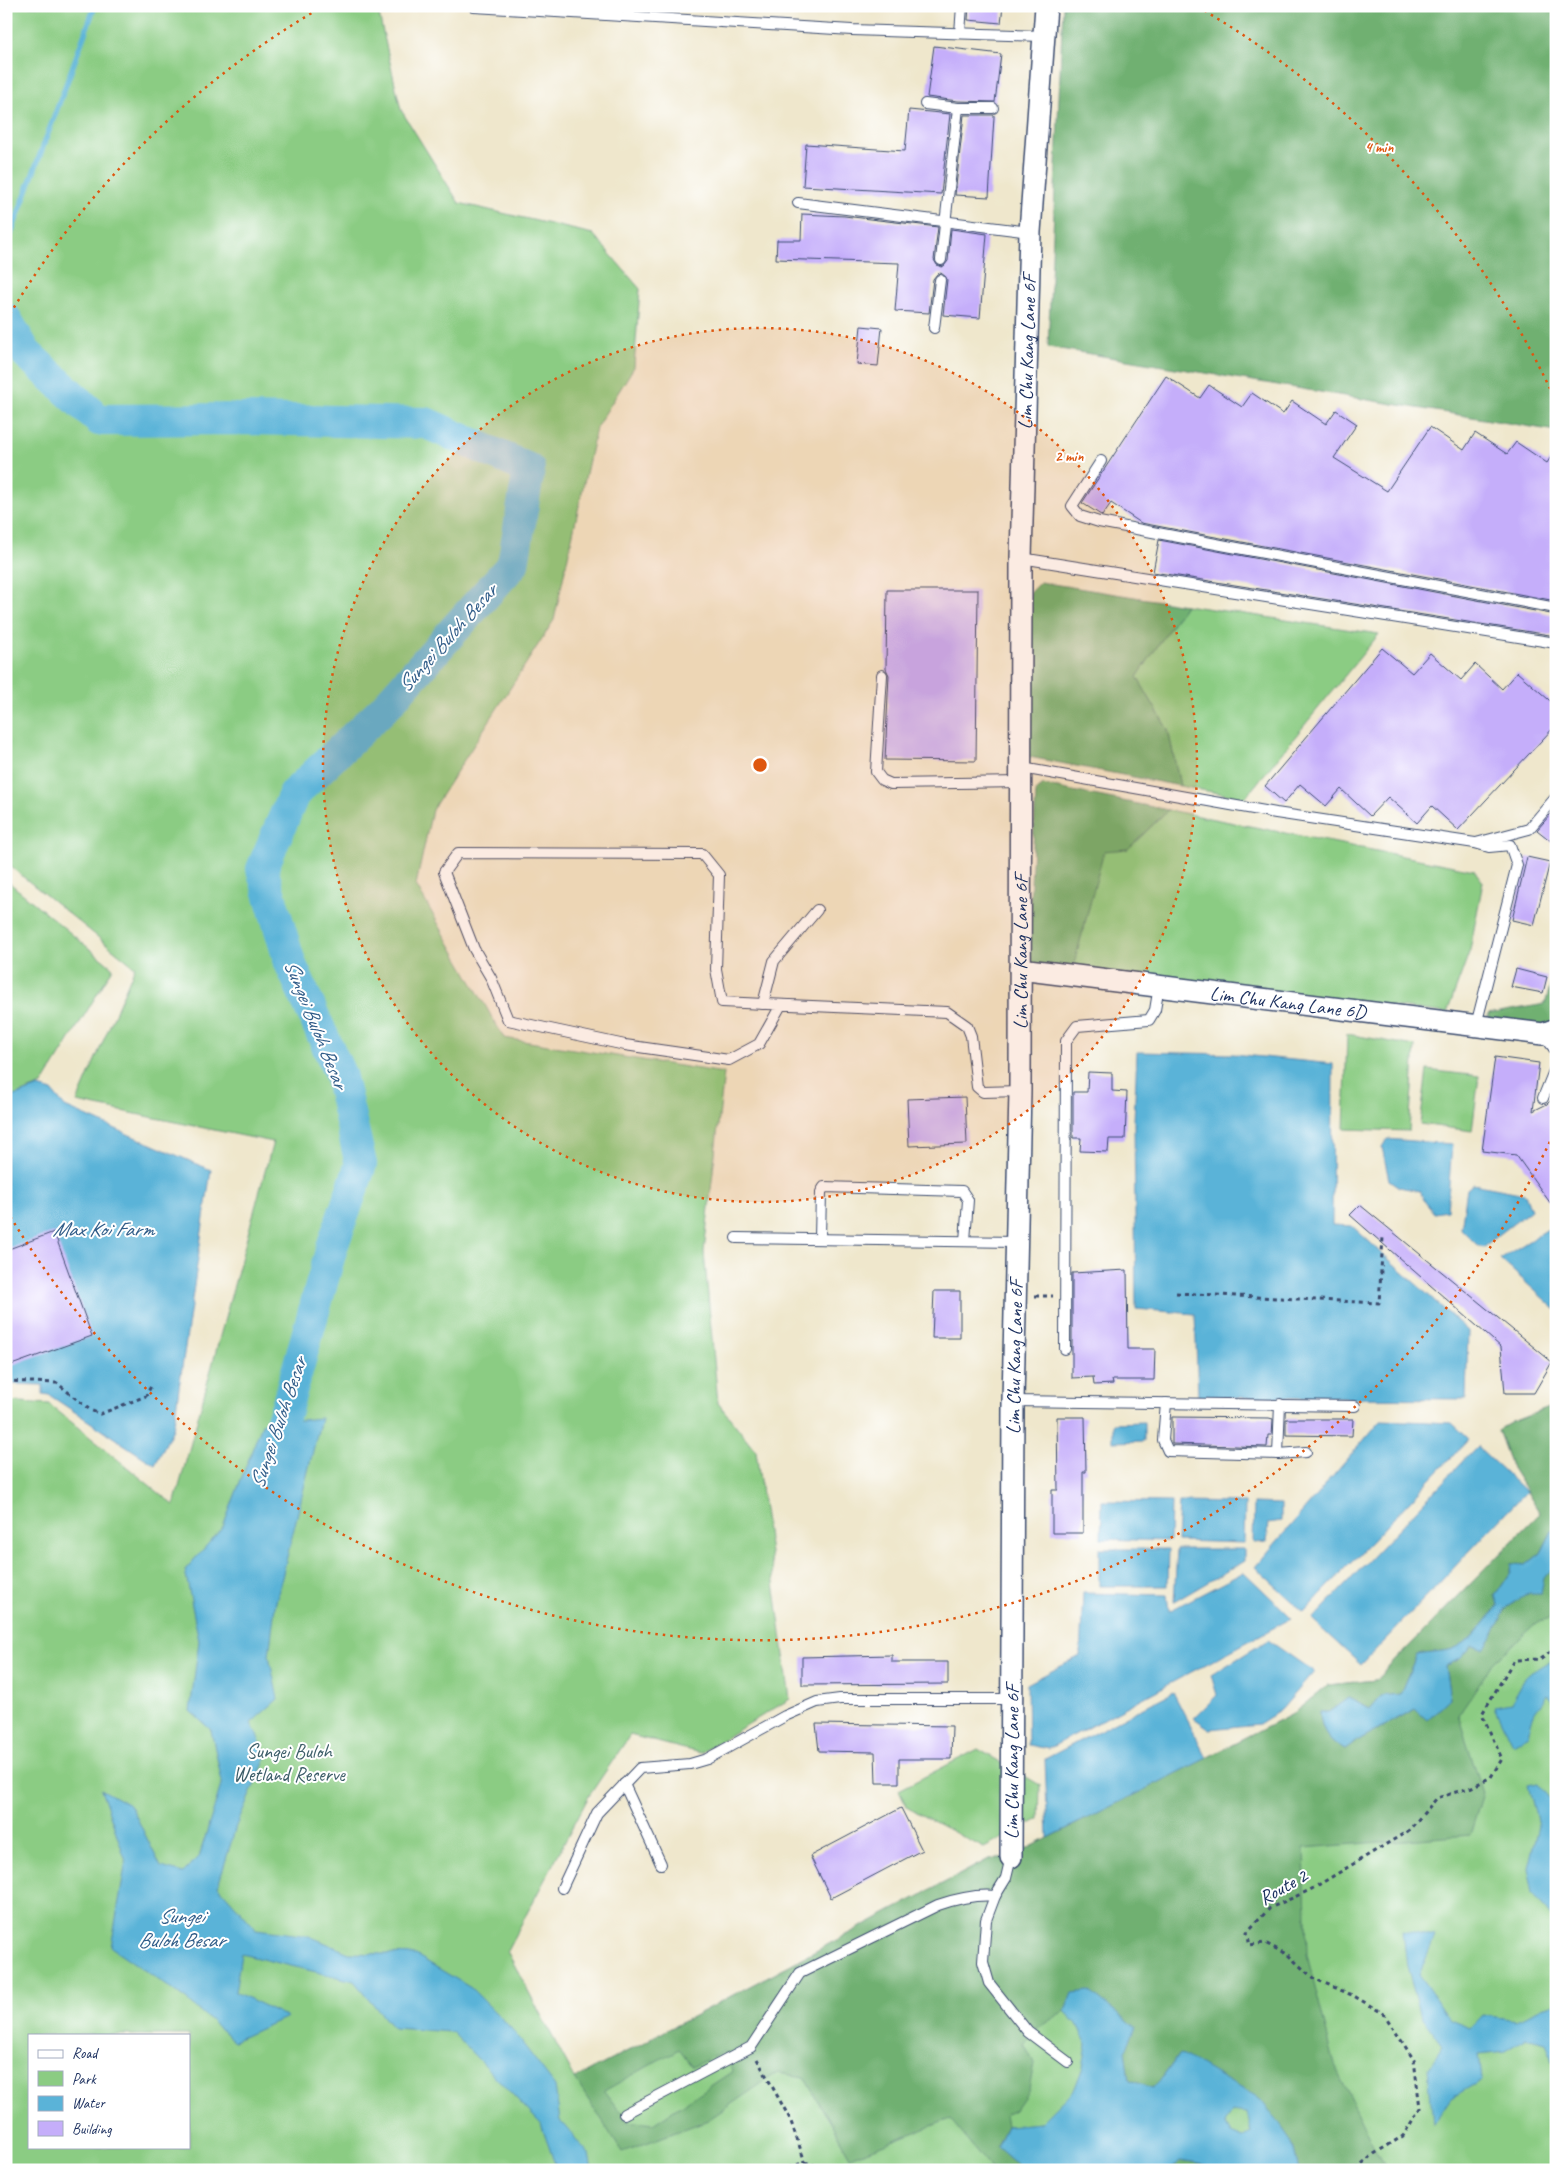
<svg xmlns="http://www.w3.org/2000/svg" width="1562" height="2176" viewBox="0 0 1562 2176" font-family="Caveat,sans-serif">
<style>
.green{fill:#8bcc83;stroke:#537e70;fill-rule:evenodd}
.forest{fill:#70b071;stroke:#467068;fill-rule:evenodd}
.water{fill:#5ab3d8;stroke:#3a719b;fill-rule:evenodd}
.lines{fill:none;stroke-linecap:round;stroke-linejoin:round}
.stream{stroke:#5ab3d8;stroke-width:5.5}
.river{stroke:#5ab3d8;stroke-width:32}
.building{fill:#c5aefa}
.lane-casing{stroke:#3b4b6e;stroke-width:12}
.street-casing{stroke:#3b4b6e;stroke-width:24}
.path{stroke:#3b4b6e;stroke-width:3;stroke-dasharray:4 4;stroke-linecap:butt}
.lane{stroke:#fff;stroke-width:10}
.street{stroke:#fff;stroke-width:21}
.ring{fill:none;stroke:#de5710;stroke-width:2.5;stroke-dasharray:2.5 5}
.labels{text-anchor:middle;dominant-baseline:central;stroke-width:4;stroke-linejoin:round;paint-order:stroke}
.street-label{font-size:20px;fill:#1b2f5e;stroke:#fff}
.park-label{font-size:20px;fill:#3d5e69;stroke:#fff}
.water-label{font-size:21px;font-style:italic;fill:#315d89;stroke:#fff}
.centre{fill:#de5710;stroke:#fff;stroke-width:2.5}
.ring-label{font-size:15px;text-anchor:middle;font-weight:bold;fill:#de5710;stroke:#fff;stroke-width:4;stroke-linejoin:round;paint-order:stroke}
</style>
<rect width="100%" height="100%" fill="#fff"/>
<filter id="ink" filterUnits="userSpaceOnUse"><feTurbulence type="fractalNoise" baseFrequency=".02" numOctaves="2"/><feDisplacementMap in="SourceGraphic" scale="10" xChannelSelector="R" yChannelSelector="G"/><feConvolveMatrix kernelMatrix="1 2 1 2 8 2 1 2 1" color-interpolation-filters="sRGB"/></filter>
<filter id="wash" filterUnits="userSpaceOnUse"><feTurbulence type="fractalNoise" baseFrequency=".0096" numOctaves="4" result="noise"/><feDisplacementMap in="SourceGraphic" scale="20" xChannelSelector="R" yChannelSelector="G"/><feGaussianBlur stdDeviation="1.12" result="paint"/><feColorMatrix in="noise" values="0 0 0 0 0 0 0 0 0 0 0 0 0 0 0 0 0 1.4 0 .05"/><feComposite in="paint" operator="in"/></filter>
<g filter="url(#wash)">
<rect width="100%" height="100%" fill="#efe7cc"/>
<g class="green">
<path d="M6,6H377L401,110L459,203L593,234L640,289L634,367L596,428L554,620L432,810L416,885L504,1038L724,1073L704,1252L718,1403L756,1451L790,1699L700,1753L630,1735L589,1796L507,1951L575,2079L989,1859L1011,1857L1291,1715L1328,1685L1376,1680L1540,1513L1512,1468L1498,1430L1512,1422L1556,1405V2170H6V1401L49,1404L174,1505L273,1142L77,1102L135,967L6,863ZM29,2035H189V2147H29Z"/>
<polygon points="1185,605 1379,634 1245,798 1180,786 1168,730 1137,677"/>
<polygon points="1168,810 1474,870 1483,882 1470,950 1447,1013 1073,968 1104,850 1128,849"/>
<polygon points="6,880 113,968 42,1085 6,1099"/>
<polygon points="1347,1034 1415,1046 1409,1131 1344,1129"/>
<polygon points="1427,1070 1479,1076 1472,1131 1420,1124"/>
<polygon points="978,1749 1040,1785 1039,1819 984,1848 908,1808 899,1790"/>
</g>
<g class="forest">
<polygon points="1063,6 1556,6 1556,431 1048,347"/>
<polygon points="1040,582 1185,605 1137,677 1168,730 1180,786 1024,756 1030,592"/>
<polygon points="1043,785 1168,810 1128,849 1104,851 1073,968 1034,964 1027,957 1036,791"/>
<polygon points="1556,966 1556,1025 1488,1027 1488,1014 1545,1004"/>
<path d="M1556,1405V1530L1552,1531L1541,1553L1526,1565L1512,1564L1511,1572L1495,1596L1498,1604C1487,1621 1470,1645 1449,1650C1439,1652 1428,1652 1417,1654L1400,1694L1381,1696L1370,1709L1348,1698L1329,1712H1320C1321,1731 1329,1741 1345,1750L1362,1738L1415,1709L1428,1719L1450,1698L1445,1666L1460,1659L1472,1645L1494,1634L1505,1609L1529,1593L1556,1564V1618L1538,1622L1493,1663L1458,1715L1483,1793L1470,1835L1304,1848L1307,1955L1335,2066L1384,2165L1392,2170H1299L1292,2142L1180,2053L1163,2077L1152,2088L1129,2080L1124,2051L1073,1993L1065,2011L1036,2029L1024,2044L1034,2063L1029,2090L1015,2110L1005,2115L1007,2126L997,2146L1023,2170H992L950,2119L850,2157L804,2077L777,2073L708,2120L622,2152L575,2079L989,1859L1011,1857L1291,1715L1328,1685L1376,1680L1540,1513L1512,1468L1498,1430L1512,1422ZM679,2049L692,2067L723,2051L733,2071L653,2124L627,2121L604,2091Z"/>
<polygon points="1181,2161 1215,2167 1216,2170 1171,2170"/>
</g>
<g class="water">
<polygon points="1137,1052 1233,1054 1333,1064 1332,1225 1352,1226 1468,1331 1466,1399 1198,1397 1195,1314 1136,1309 1134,1121"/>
<polygon points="39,1087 52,1091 65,1107 211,1170 173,1429 155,1465 49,1395 43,1394 43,1385 6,1384 6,1099"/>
<polygon points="1387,1139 1452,1144 1447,1211 1434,1213 1425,1202 1420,1191 1399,1187 1389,1180 1382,1147"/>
<polygon points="1473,1184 1525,1194 1531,1210 1483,1247 1477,1245 1461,1229 1467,1189"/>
<polygon points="1556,1224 1556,1310 1500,1259"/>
<polygon points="321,1418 275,1606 269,1656 278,1699 251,1723 267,1756 236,1826 218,1886 256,1929 309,1936 349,1953 416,1955 471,1988 510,2027 555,2086 560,2121 589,2154 592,2170 557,2170 541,2124 452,2032 393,2028 354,1981 241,1954 235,1992 287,2017 234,2041 186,1999 111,1947 126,1861 101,1789 131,1806 161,1867 183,1873 199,1857 222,1782 211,1730 190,1711 199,1641 185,1570 223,1527 262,1424"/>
<polygon points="1381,1420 1452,1423 1469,1439 1304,1612 1255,1567"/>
<polygon points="1144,1422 1144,1441 1113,1442 1113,1423"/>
<polygon points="1477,1446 1526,1492 1361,1665 1312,1620"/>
<polygon points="1102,1501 1171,1502 1170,1541 1101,1539"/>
<polygon points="1179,1502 1245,1503 1244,1543 1177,1541"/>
<polygon points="1254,1503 1281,1504 1281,1521 1269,1523 1267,1542 1253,1543"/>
<path d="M1556,1530V1564L1544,1578L1541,1593H1529L1505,1609L1494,1634L1484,1648L1472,1646L1460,1659L1445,1666L1450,1698L1427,1720L1415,1709L1362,1738L1345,1750C1329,1741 1321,1731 1320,1712H1329L1348,1698L1370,1709L1381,1696L1400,1694L1417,1654C1428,1652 1439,1652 1449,1650C1470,1645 1487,1621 1498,1605L1495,1596L1511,1572L1512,1564L1526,1565L1541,1553L1552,1531Z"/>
<polygon points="1099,1549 1169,1549 1168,1586 1099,1586"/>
<polygon points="1177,1549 1244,1549 1244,1561 1174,1602"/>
<polygon points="1244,1572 1292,1618 1048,1749 1028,1745 1027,1684 1080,1656 1083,1593 1167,1595 1169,1611"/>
<polygon points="1268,1640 1314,1672 1281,1710 1259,1724 1210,1729 1194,1718 1217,1695 1211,1675"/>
<polygon points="1556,1657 1556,1704 1548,1694 1535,1711 1528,1735 1512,1744 1494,1706 1511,1703 1527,1675"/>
<polygon points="1173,1692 1207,1758 1048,1838 1045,1759"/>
<polygon points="1538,1783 1556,1806 1553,1828 1556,1831 1556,1923 1533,1893 1528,1868 1538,1826 1528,1785"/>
<polygon points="1403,1931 1435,1937 1419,1975 1450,2020 1470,2028 1482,2015 1517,2020 1541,2008 1556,2003 1556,2066 1546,2043 1526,2038 1505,2051 1479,2054 1482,2080 1451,2098 1433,2124 1428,2068 1443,2046 1421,2016 1407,1967"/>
<path d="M1089,1991L1136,2028L1125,2051L1129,2080L1152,2088L1163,2077L1180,2053L1264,2102L1292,2142L1299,2170H1216L1215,2167L1181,2161L1171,2170H1023L1020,2167L997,2147L1007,2126L1040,2123L1075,2088L1083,2067L1087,2045L1077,2024L1065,2011L1072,1993ZM1232,2111L1246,2113L1251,2133L1243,2138L1231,2133L1225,2123Z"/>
</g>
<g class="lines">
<polyline class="stream" points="6,247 95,6"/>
<polyline class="river" points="6,319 26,353 99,420 248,419 426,423 529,469 513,564 385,707 294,794 262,869 290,963 340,1074 361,1164 332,1247 286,1410 265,1464"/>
</g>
<g id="blocks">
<g class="building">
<polygon points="969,6 1003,6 1001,23 968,20"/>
<polygon points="934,46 1001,54 995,102 958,101 927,97"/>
<polygon points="909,110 950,114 941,194 803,186 806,144 905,151"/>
<polygon points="964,115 994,115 994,117 989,197 955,195"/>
<polygon points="802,214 844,216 938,227 934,260 937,265 941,267 944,266 948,261 951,229 987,234 980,318 943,315 947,280 946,277 941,273 937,274 933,279 929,313 895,311 899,263 776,259 777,240 801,240"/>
<polygon points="861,326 882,328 878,366 857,364"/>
<polygon points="1166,376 1200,398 1209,385 1242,407 1252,393 1283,414 1292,401 1326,424 1336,410 1357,424 1334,458 1387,491 1430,427 1464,450 1475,433 1507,454 1516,442 1547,463 1556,449 1556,601 1141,523 1111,503 1102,516 1101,515 1082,503"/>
<polygon points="1159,540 1556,615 1556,636 1153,572"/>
<polygon points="887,590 978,590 976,761 885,760 889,675 886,669"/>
<polygon points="1382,648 1412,673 1430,653 1461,680 1475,664 1502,689 1517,672 1556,706 1556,725 1458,830 1432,806 1417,823 1388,797 1370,816 1341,789 1326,806 1300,784 1284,803 1265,786"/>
<polygon points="1556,808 1556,845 1537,830"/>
<polygon points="1527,857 1550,862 1534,925 1512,920"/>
<polygon points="1516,969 1547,977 1543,993 1511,987"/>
<polygon points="1495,1057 1539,1063 1533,1111 1547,1104 1556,1096 1556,1211 1516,1155 1482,1151"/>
<polygon points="1088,1072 1112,1073 1112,1091 1127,1092 1125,1139 1109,1139 1108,1152 1080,1151 1081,1138 1073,1138 1073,1092 1087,1092"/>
<polygon points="965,1097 967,1144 909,1146 907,1099"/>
<polygon points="1360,1205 1552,1362 1534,1393 1505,1393 1501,1347 1350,1215"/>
<polygon points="54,1232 92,1336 6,1367 6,1250"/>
<polygon points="1127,1270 1128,1349 1155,1349 1154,1380 1112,1380 1113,1384 1094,1385 1093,1377 1072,1378 1072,1273"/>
<polygon points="934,1291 960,1291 960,1338 932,1338"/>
<polygon points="1057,1417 1085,1417 1086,1472 1083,1472 1083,1533 1052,1533 1052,1490 1058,1490"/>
<polygon points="1172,1417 1269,1418 1273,1419 1272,1435 1268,1435 1267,1447 1172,1444"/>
<polygon points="1286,1419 1353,1419 1352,1436 1286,1435"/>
<polygon points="892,1655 892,1662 948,1662 948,1684 802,1685 802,1657"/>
<polygon points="816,1724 952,1726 951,1759 899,1759 899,1783 876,1783 875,1752 819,1751"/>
<polygon points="901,1808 922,1850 831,1898 810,1856"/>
</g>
</g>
</g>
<g filter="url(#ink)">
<use href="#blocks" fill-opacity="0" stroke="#3b4b6e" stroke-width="1"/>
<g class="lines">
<g class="lane-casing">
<g id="lane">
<polyline points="474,7 852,30 1044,36"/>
<polyline points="960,33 962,6"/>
<polyline points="925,104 958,108 993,108"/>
<polyline points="798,203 1030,232"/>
<polyline points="941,260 958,108"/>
<polyline points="934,328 940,280"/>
<polyline points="1101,461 1072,506 1080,516 1099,522 1556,608"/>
<polyline points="1021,558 1556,643"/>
<polyline points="882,675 876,772 882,780 891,784 1022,782"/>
<polyline points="1022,768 1276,813 1475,843 1489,847 1510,845 1517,865 1476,1025"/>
<polyline points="1476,843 1529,829 1556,797"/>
<polyline points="763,1004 774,961 817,910"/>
<polyline points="781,1005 759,1044 729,1060 625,1045 508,1020 491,978 474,949 444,872 458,853 702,854 719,875 716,969 722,1002 947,1012 967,1026 971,1036 977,1087 983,1092 1020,1091"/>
<polyline points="1543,1034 1556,1051"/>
<polyline points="1543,1098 1556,1066"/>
<polyline points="736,1238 1016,1242"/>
<polyline points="820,1239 821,1192 824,1187 962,1191 968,1200 965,1241"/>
<polyline points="1065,1349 1066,1041 1077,1026 1149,1020 1155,1010 1159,986"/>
<polyline points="1013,1401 1355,1406"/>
<polyline points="1166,1403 1163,1440 1168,1451 1278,1454 1306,1452"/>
<polyline points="1278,1454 1280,1404"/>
<polyline points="624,1784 661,1864"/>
<polyline points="1011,1857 1006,1878 995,1896 986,1920 983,1962 989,1983 1028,2032 1068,2062"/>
<polyline points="562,1888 597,1813 640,1768 690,1764 707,1759 785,1716 817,1702 840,1699 1012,1699"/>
<path d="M624,2114L751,2047L800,1973L938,1905C956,1899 976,1894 995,1896"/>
</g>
</g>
<g class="street-casing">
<g id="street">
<path id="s1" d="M1020,969L1543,1034L1556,1029"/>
<path id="s2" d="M1011,1857L1013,1401L1020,1091L1021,558L1030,232L1046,6"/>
</g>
</g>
<g class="path">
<polyline points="1176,1293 1379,1303 1383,1237"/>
<polyline points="1035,1296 1053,1296"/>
<polyline points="6,1381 57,1383 90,1410 100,1414 146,1396 152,1384"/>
<polyline points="757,2059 790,2119 805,2162"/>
<polyline points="782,2170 805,2162 828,2170"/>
<polyline points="1356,2170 1374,2154 1403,2136 1420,2108 1414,2060 1384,2014 1354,1996 1313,1978 1288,1955 1265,1943 1250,1945 1247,1932 1270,1908 1310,1890 1408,1831 1437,1798 1472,1787 1491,1777 1502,1759 1482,1714 1514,1660 1541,1659 1556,1648"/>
</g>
<use href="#lane" class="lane"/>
<use href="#street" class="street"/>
</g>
</g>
<circle cx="760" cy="765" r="437" fill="#de5710" fill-opacity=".12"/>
<g class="ring">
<circle cx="760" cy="765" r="437"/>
<path d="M1553 1135A875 875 0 0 1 10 1216M10 314A875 875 0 0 1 322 7M1198 7A875 875 0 0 1 1553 395"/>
</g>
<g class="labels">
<g class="street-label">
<text stroke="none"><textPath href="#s2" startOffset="1505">Lim Chu Kang Lane 6F</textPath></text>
<text stroke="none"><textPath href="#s2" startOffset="905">Lim Chu Kang Lane 6F</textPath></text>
<text stroke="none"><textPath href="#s1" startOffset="270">Lim Chu Kang Lane 6D</textPath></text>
<text stroke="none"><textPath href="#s2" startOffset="500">Lim Chu Kang Lane 6F</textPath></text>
<text stroke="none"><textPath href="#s2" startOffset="95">Lim Chu Kang Lane 6F</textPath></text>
<text transform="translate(1283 1887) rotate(-30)">Route 2</text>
</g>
<g class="park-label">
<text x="289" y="1751">Sungei Buloh<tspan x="289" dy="23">Wetland Reserve</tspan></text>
</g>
<g class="water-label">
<text transform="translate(447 638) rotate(-48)">Sungei Buloh Besar</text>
<text transform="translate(316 1024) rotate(68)">Sungei Buloh Besar</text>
<text x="103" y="1229">Max Koi Farm</text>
<text transform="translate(278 1423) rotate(-71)">Sungei Buloh Besar</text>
<text x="181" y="1916">Sungei<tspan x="181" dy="24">Buloh Besar</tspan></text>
</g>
</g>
<circle cx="760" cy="765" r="8" class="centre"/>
<g class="ring-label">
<text x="1379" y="152">4 min</text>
<text x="1069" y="461">2 min</text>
</g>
<rect width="1562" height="2176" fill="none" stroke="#fff" stroke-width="25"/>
<rect x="28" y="2034" width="162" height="115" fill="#ffffff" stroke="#a4acbf"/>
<rect x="38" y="2050" width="25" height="8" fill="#ffffff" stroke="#a4acbf"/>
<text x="72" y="2058" font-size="15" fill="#1b2f5e">Road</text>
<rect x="38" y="2071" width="25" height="15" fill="#8bcc83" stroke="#a4acbf"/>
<text x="72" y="2084" font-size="15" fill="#1b2f5e">Park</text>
<rect x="38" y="2096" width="25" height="15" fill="#5ab3d8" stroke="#a4acbf"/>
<text x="72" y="2108" font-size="15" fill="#1b2f5e">Water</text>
<rect x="38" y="2121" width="25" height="15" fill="#c5aefa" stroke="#a4acbf"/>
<text x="72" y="2134" font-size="15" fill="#1b2f5e">Building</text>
</svg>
